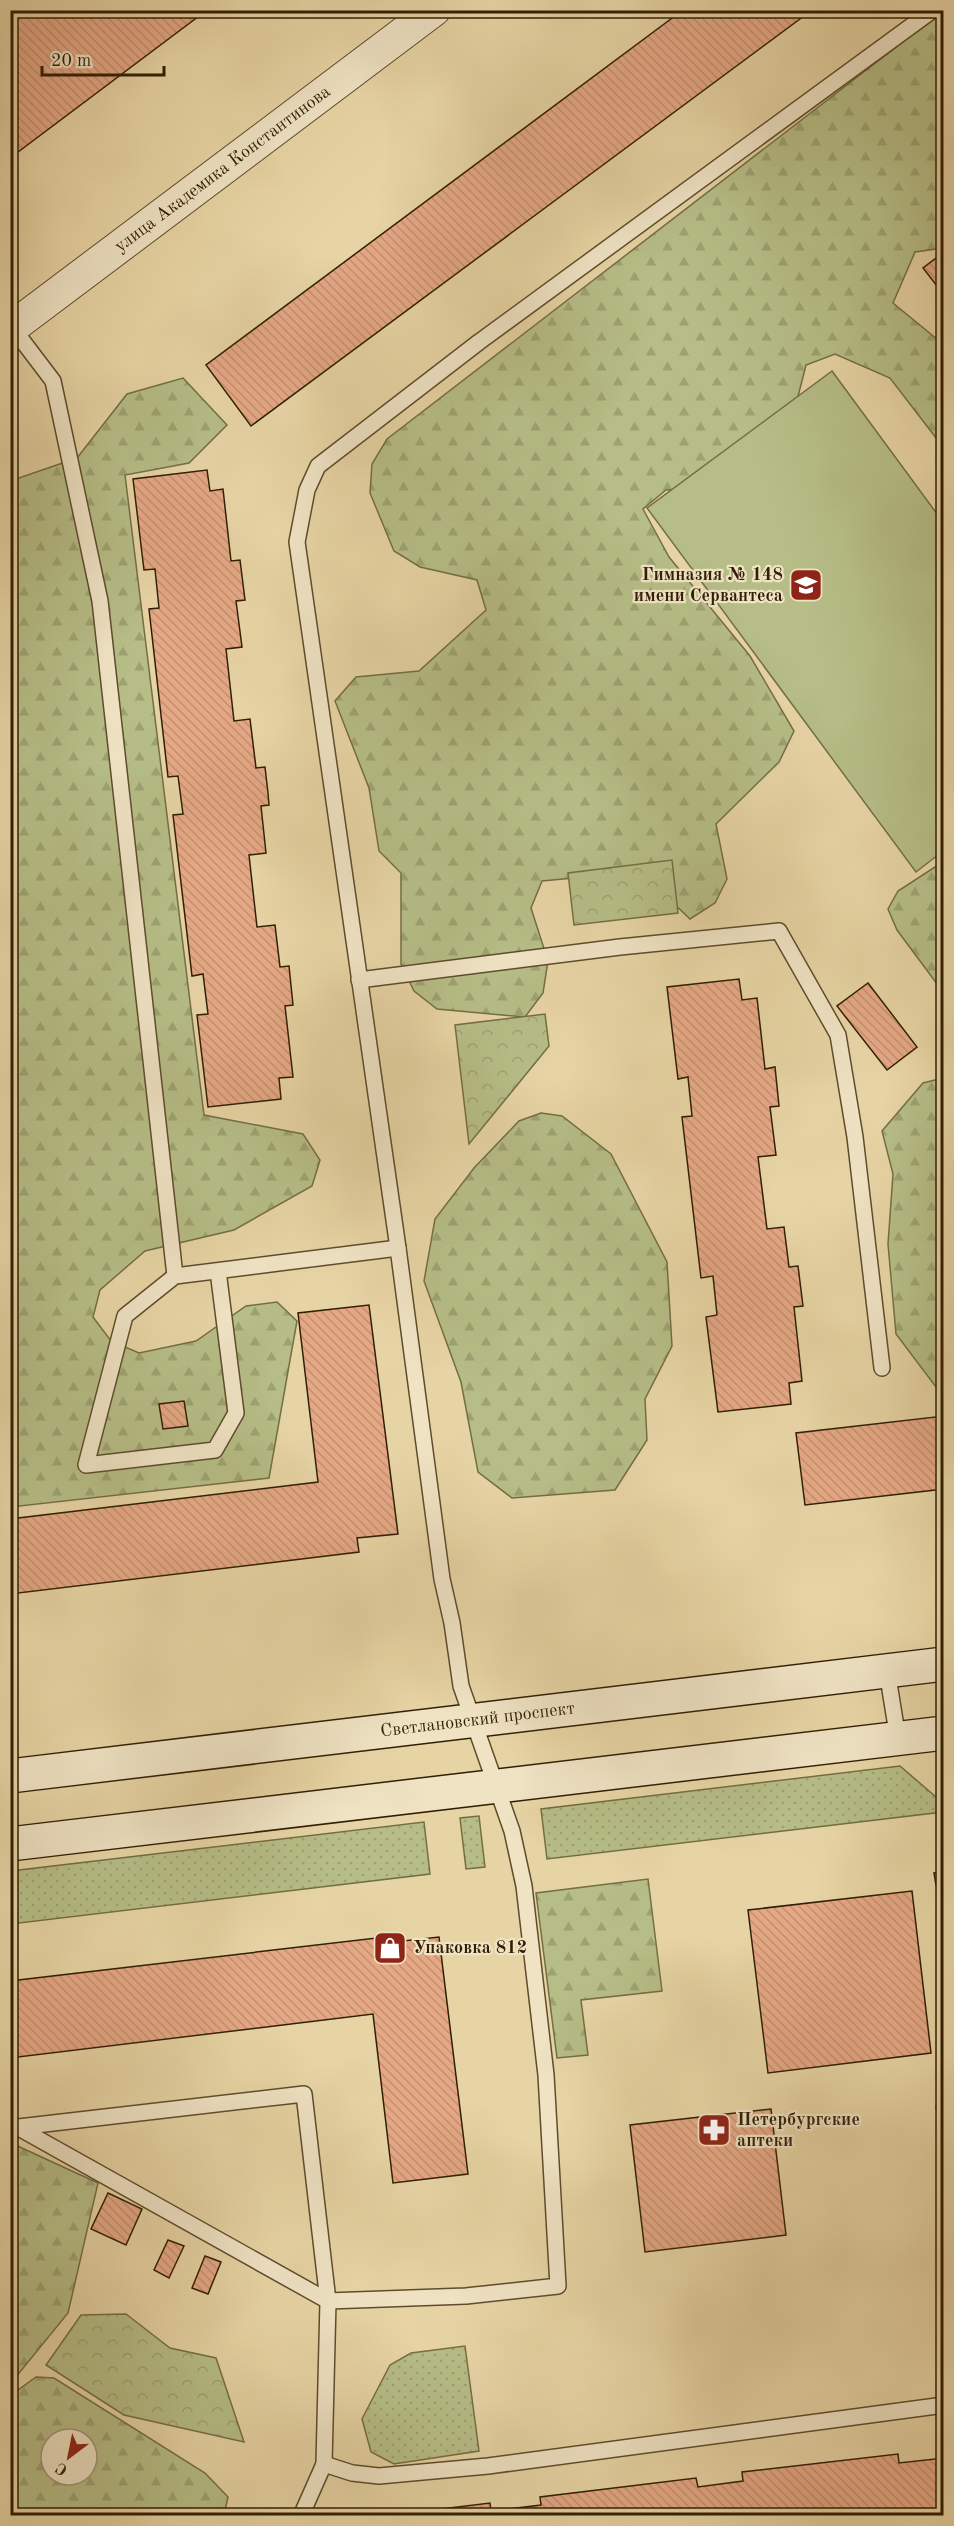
<svg xmlns="http://www.w3.org/2000/svg" width="954" height="2526" viewBox="0 0 954 2526" font-family="'Old Standard TT',serif">
<style>
.grass{fill:url(#grass-dots);stroke:#746e45;stroke-width:1.5}
.forest{fill:url(#forest-firs);stroke:#746e45;stroke-width:1.5;fill-rule:evenodd}
.park{fill:url(#park-crowns);stroke:#746e45;stroke-width:1.5}
.pitch{fill:#b6bd86;stroke:#746e45;stroke-width:1.5}
.building{fill:url(#building-back-hatch);stroke:#311e04;stroke-width:1.5}
.lines{fill:none;stroke-linecap:round;stroke-linejoin:round}
.service-casing{stroke:#5e4c2c;stroke-width:18}
.minor-casing{stroke:#5e4c2c;stroke-width:34}
.secondary-casing{stroke:#311e04;stroke-width:36}
.service{stroke:#efe3c4;stroke-width:15}
.minor{stroke:#efe3c4;stroke-width:32}
.secondary{stroke:#efe3c4;stroke-width:33}
.labels{text-anchor:middle;dominant-baseline:central;stroke-width:4.5;stroke-linejoin:round;paint-order:stroke}
.street-label{font-size:18px;fill:#311e04;stroke:#efe3c4}
.poi-label{font-size:18px;font-weight:bold;fill:#311e04;stroke:#efe3c4;text-anchor:start}
</style>
<defs>
<pattern id="grass-dots" width="8" height="8" patternUnits="userSpaceOnUse" patternTransform="scale(1.5)"><rect width="8" height="8" fill="#b6bd86"/><path d="M2 2h.1M6 6h.1" fill="none" stroke="#9da272" stroke-width="1.8" stroke-linecap="round"/></pattern>
<pattern id="forest-firs" width="22" height="20" patternUnits="userSpaceOnUse" patternTransform="scale(1.5)"><rect width="22" height="20" fill="#b6bd86"/><path d="M5 1l3.5 6h-7zM16 11l3.5 6h-7z" fill="#9da272"/></pattern>
<pattern id="park-crowns" width="20" height="18" patternUnits="userSpaceOnUse" patternTransform="scale(1.5)"><rect width="20" height="18" fill="#b6bd86"/><path d="M2 6a3 3 0 1 1 6 0M12 15a3 3 0 1 1 6 0" fill="none" stroke="#9da272"/></pattern>
<pattern id="building-back-hatch" width="6" height="6" patternUnits="userSpaceOnUse" patternTransform="scale(1.5)"><rect width="6" height="6" fill="#e5a885"/><path d="M-1 5l2 2M0 0l6 6M5-1l2 2" fill="none" stroke="#c59071"/></pattern>
</defs>
<rect width="100%" height="100%" fill="#e7d4a4"/>
<filter id="stains"><feTurbulence type="fractalNoise" baseFrequency=".00333" numOctaves="4"/><feColorMatrix values="0 0 0 0 .2 0 0 0 0 .09 0 0 0 0 .02 0 0 0 .5 -.17"/></filter>
<radialGradient id="worn" r=".72"><stop offset=".6" stop-color="#630" stop-opacity="0"/><stop offset="1" stop-color="#630" stop-opacity=".3"/></radialGradient>
<g class="grass">
<polygon points="900,1766 943,1803 943,1812 547,1859 541,1809"/>
<polygon points="479,1816 485,1867 466,1869 460,1818"/>
<polygon points="424,1822 430,1874 11,1924 11,1871"/>
<polygon points="465,2346 479,2451 394,2464 371,2452 362,2419 390,2365 411,2353"/>
</g>
<g class="forest">
<polygon points="943,11 943,248 915,252 893,303 943,344 943,447 890,378 835,354 806,365 790,428 726,488 666,490 643,509 669,557 750,656 794,731 779,762 716,824 727,879 715,903 690,919 668,898 659,870 542,881 531,908 548,961 543,993 525,1017 437,1009 414,991 401,964 401,873 379,851 369,788 335,701 356,677 419,671 486,610 477,580 420,567 394,551 370,493 372,464 387,439"/>
<polygon points="183,378 227,425 189,463 125,475 204,1115 303,1134 320,1160 312,1186 234,1230 145,1251 100,1290 93,1317 111,1341 139,1353 196,1341 246,1306 277,1302 297,1321 269,1478 11,1507 10,664 16,609 10,599 10,481 77,458 127,394"/>
<polygon points="935,867 943,873 943,992 897,930 888,909 898,891"/>
<polygon points="943,1078 944,1078 943,1392 936,1387 896,1334 888,1244 893,1174 882,1131 923,1083"/>
<polygon points="541,1113 562,1116 611,1154 667,1262 672,1346 645,1399 647,1440 615,1490 512,1498 478,1472 461,1382 424,1281 435,1219 474,1168 519,1121"/>
<polygon points="648,1879 662,1991 581,2000 588,2055 557,2058 536,1893"/>
<polygon points="11,2143 98,2183 68,2313 11,2383"/>
<path d="M36,2377L54,2378L205,2473L228,2497L224,2515H11V2399L14,2393ZM51,2439H87V2475H51Z"/>
</g>
<g class="park">
<polygon points="672,860 678,913 574,925 568,873"/>
<polygon points="545,1014 549,1046 469,1144 455,1025"/>
<polygon points="126,2314 170,2348 216,2358 244,2442 124,2415 46,2365 81,2315"/>
</g>
<polygon class="pitch" points="832,371 943,522 943,851 916,872 647,508"/>
<g class="building">
<polygon points="27,10 207,10 10,158 10,23"/>
<polygon points="683,10 812,10 251,426 206,365"/>
<polygon points="944,252 944,295 923,268"/>
<polygon points="207,470 210,491 223,489 231,561 240,560 245,600 236,601 242,647 226,649 234,721 250,719 256,768 265,767 268,793 269,805 261,806 266,853 249,855 257,927 275,925 280,967 289,966 293,1005 285,1006 293,1077 279,1078 281,1099 208,1107 197,1015 208,1014 203,974 192,976 173,815 183,814 178,776 168,777 149,609 159,608 155,569 144,570 133,479"/>
<polygon points="739,979 742,1000 757,998 765,1069 775,1067 779,1106 770,1107 776,1155 758,1157 767,1229 784,1227 789,1267 798,1266 803,1306 794,1307 802,1381 789,1383 791,1404 718,1412 706,1317 717,1315 713,1276 701,1278 682,1117 692,1116 688,1077 678,1079 667,987"/>
<polygon points="868,983 917,1047 887,1070 837,1006"/>
<polygon points="369,1305 398,1534 357,1538 359,1552 10,1594 10,1519 318,1482 298,1313"/>
<polygon points="184,1401 188,1426 163,1429 159,1404"/>
<polygon points="944,1416 944,1489 805,1505 796,1433"/>
<polygon points="944,1872 944,1884 936,1885 934,1873"/>
<polygon points="912,1891 931,2053 768,2073 748,1910"/>
<polygon points="402,1935 403,1941 439,1937 468,2174 393,2183 373,2014 10,2058 10,1981"/>
<polygon points="944,2105 944,2169 936,2106"/>
<polygon points="771,2109 786,2235 645,2252 630,2125"/>
<polygon points="108,2193 142,2209 126,2245 91,2229"/>
<polygon points="168,2240 184,2246 169,2278 154,2270"/>
<polygon points="205,2256 221,2262 208,2294 192,2288"/>
<polygon points="898,2454 899,2463 944,2458 944,2516 400,2516 400,2514 490,2503 491,2511 541,2505 540,2497 696,2478 698,2487 743,2481 742,2472"/>
</g>
<g class="lines">
<g class="service-casing">
<g id="service">
<polyline points="12,327 53,381 100,601 175,1276"/>
<polyline points="359,980 620,947 779,931 838,1035 855,1137 882,1368"/>
<polyline points="218,1271 236,1413 215,1450 86,1465 125,1316 175,1276 398,1248"/>
<polyline points="887,1671 898,1739"/>
<polyline points="17,2127 328,2301 324,2464"/>
<polyline points="10,2128 304,2094 328,2301 466,2296 558,2286 546,2075 524,1886 512,1831 461,1686 452,1623 442,1579 398,1248 297,542 307,490 318,466 479,342 933,10"/>
<polyline points="301,2516 324,2464 352,2473 379,2476 488,2466 944,2405"/>
</g>
</g>
<g class="minor-casing">
<g id="minor">
<path id="s1" d="M10,329L434,10"/>
</g>
</g>
<g class="secondary-casing">
<g id="secondary">
<path id="s2" d="M10,1776L944,1664"/>
<polyline points="10,1844 944,1733"/>
</g>
</g>
<use href="#service" class="service"/>
<use href="#minor" class="minor"/>
<use href="#secondary" class="secondary"/>
</g>
<defs>
<g id="school-square" transform="scale(1.725)"><rect x="-9" y="-9" width="18" height="18" rx="4" fill="#8f2418" stroke="#efe3c4"/><path d="M0-5L7-2L0 1L-7-2ZM-4 1L0 2.5L4 1V4Q0 6-4 4Z" fill="#fff"/></g>
<g id="shop-square" transform="scale(1.725)"><rect x="-9" y="-9" width="18" height="18" rx="4" fill="#8f2418" stroke="#efe3c4"/><path d="M-5-2.5h2.3a2.7 3.5 0 0 1 5.4 0H5L5.5 6h-11ZM-1.5-2.5h3a1.5 2.3 0 0 0-3 0Z" fill="#fff"/></g>
<g id="pharmacy-square" transform="scale(1.725)"><rect x="-9" y="-9" width="18" height="18" rx="4" fill="#8f2418" stroke="#efe3c4"/><path d="M-2-6h4v4h4v4h-4v4h-4v-4h-4v-4h4Z" fill="#fff"/></g>
</defs>
<g fill-rule="evenodd">
<use href="#school-square" x="806" y="585"/>
<use href="#shop-square" x="390" y="1948"/>
<use href="#pharmacy-square" x="714" y="2130"/>
</g>
<g class="labels">
<g class="street-label">
<text stroke="none"><textPath href="#s1" startOffset="266">улица Академика Константинова</textPath></text>
<text stroke="none"><textPath href="#s2" startOffset="471">Светлановский проспект</textPath></text>
</g>
<g class="poi-label">
<text x="783" y="575" text-anchor="end">Гимназия № 148<tspan x="783" dy="21">имени Сервантеса</tspan></text>
<text x="413" y="1948">Упаковка 812</text>
<text x="737" y="2120">Петербургские<tspan x="737" dy="21">аптеки</tspan></text>
</g>
</g>
<rect width="954" height="2526" fill="none" stroke="#e7d4a4" stroke-width="36"/>
<rect x="12" y="12" width="930" height="2502" fill="none" stroke="#311e04" stroke-width="3"/>
<rect x="18" y="18" width="918" height="2490" fill="none" stroke="#311e04" stroke-width="1.5"/>
<g transform="translate(69 2457) rotate(212)"><circle r="28" fill="#efe3c4" stroke="#a39477" stroke-width="1.5"/>
<path d="M0-4.5L10 22L0 15L-10 22Z" fill="#8f2418"/>
<text y="-9" font-size="16" font-weight="bold" text-anchor="middle" fill="#311e04">С</text>
</g>
<path d="M42 66v9h122v-9" fill="none" stroke="#311e04" stroke-width="3"/>
<text x="51" y="66" font-size="18" fill="#311e04" stroke="#efe3c4" stroke-width="4.5" paint-order="stroke">20 m</text>
<rect width="100%" height="100%" filter="url(#stains)"/>
<rect width="100%" height="100%" fill="url(#worn)"/>
</svg>
